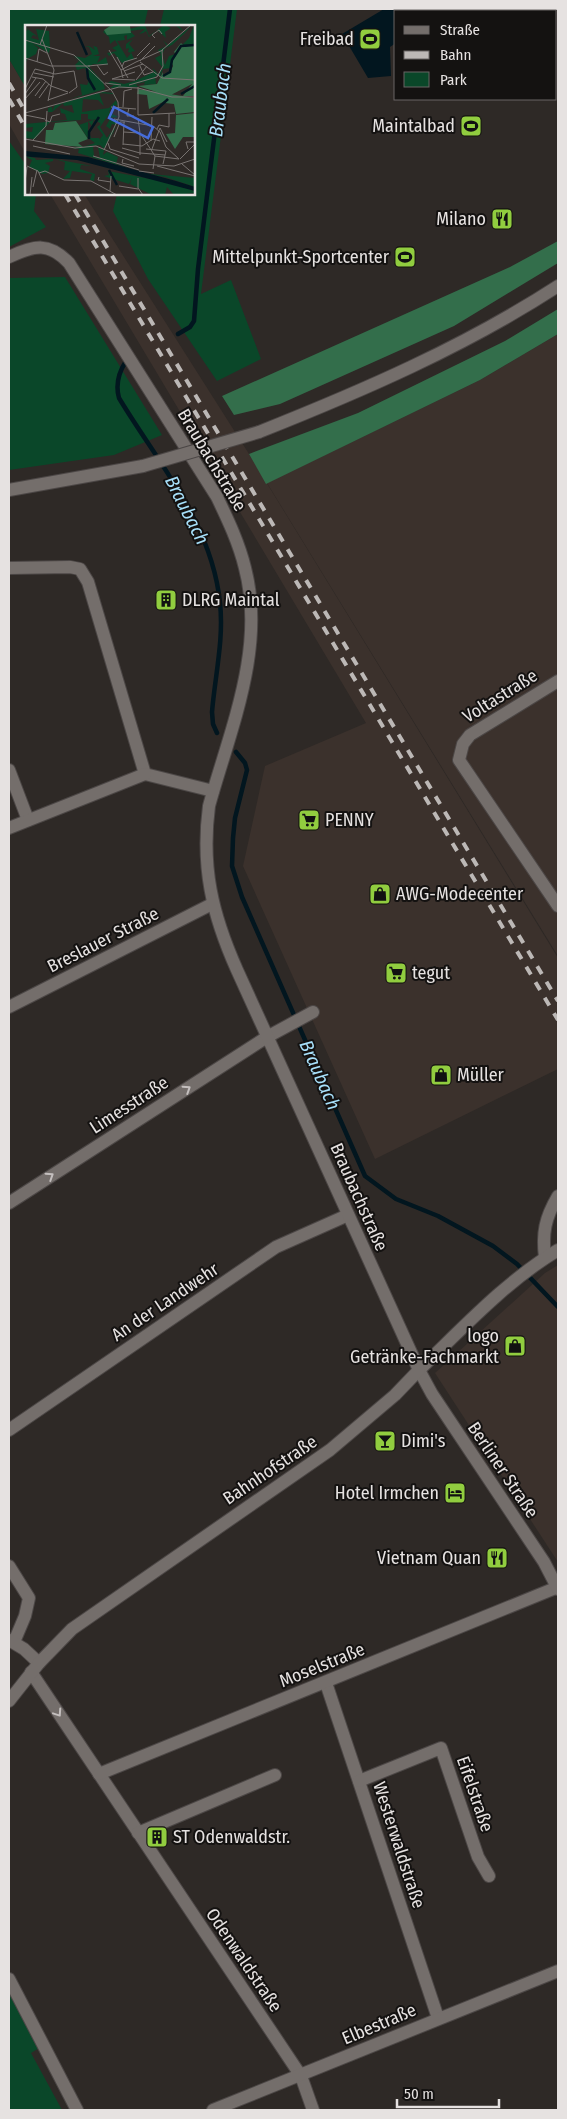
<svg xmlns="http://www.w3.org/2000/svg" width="567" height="2119" viewBox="0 0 567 2119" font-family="'Fira Sans Condensed',sans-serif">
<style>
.built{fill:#3b312c}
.green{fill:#0a4729}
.forest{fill:#336e4b}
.water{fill:#02161f}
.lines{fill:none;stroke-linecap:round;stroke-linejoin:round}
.stream{stroke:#02161f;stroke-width:4.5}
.street-casing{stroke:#4c4746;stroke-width:14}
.secondary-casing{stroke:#4c4746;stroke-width:14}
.street{stroke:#746e6b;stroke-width:12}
.secondary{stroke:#746e6b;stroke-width:12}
.rail{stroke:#bcb8b6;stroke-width:4;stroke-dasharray:9 9;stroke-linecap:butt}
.secondary-bridge-casing{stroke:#4c4746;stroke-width:14;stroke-linecap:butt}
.secondary-bridge{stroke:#746e6b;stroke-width:12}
.oneway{stroke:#c4bfbe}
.labels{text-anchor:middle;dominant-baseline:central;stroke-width:4;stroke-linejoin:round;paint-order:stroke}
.poi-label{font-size:18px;fill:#e6e2e1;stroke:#141211;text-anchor:end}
.street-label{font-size:18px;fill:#e6e2e1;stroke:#141211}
.water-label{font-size:19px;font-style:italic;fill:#a7e0fa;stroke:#141211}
.inset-river{fill:none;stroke:#02161f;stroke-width:2.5}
.inset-road{fill:none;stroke:#787371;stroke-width:1}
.view{fill:#456cda;fill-opacity:0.15;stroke:#456cda;stroke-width:2.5}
.inset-edge{fill:none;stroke:#e6e2e1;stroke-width:2.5}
</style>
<rect width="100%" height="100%" fill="#2e2926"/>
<g class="built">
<polygon points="9,59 26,88 26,154 9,124"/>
<polygon points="50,194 84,194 249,454 558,958 558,1069 375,1159 243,866 265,766 366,723"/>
<polygon points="558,334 558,956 267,483 480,380"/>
<polygon points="558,1265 558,1562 435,1373 545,1273"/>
</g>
<g class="green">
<polygon points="9,9 148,9 144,26 26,26 26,88 9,59"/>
<polygon points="164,9 237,9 201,294 231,280 261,359 217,381 148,279 113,211 117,194 194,194 194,26 160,26"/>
<polygon points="9,141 26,165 26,194 36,194 34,211 46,227 9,247"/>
<polygon points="65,277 162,435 114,455 9,470 9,278"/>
<polygon points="9,1989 39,2048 31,2053 62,2110 9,2110"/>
</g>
<g class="forest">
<polygon points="558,241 558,263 454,326 280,404 234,415 222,396 510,267"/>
<polygon points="558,309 558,334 480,380 266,484 249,454 358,413 505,341"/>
</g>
<polygon class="water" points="384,9 448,9 450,11 396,11 396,43 390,47 391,76 368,78 342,34"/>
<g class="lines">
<g class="stream">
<polyline points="178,334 190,327 194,321 198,269 230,9"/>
<path d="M126,361C119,372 115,384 119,398C158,463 212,523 220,603C224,639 215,676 212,712L213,724L217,733"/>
<polyline points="236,752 245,763 247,770 235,818 233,838 232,866 242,897 365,1176 396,1199 438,1216 493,1246 517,1264 558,1307"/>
</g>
<g class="street-casing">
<g id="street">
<polyline points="9,568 70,567 80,569 88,582 145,774 213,791"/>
<polyline points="558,681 470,735 463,744 459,760 558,906"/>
<polyline points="9,770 28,820"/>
<polyline points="9,828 145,774"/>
<polyline points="9,1007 212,904"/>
<polyline points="9,1203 267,1037 313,1012"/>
<path d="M545,1258C542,1233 545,1218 558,1196"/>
<path d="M419,1370C462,1329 506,1281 558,1250"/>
<polyline points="9,1430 276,1247 348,1215"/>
<polyline points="9,1566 29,1598 25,1616 14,1642"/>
<polyline points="31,1672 301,2076 313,2110"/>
<polyline points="326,1683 438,2018"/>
<polyline points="99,1774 558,1587"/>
<polyline points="359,1781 441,1748 478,1857 489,1876"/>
<polyline points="138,1833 275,1775"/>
<polyline points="9,1979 77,2110"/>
<polyline points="213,2110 558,1971"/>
</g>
</g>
<g class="secondary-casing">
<g id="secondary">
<path d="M9,257C35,245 49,242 69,263L217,497C228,520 239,543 245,568C266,648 230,730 209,806C201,867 212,914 237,970L419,1370L432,1394L544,1562L558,1589"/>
<path d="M259,432C362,391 464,347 558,286"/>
<polyline points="9,490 143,466"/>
<polyline points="9,1640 24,1649 39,1663"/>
<polyline points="9,1701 39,1663 72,1629 330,1450 395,1395 419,1370"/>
</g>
</g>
<use href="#street" class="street"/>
<use href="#secondary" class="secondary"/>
<g class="rail">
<polyline points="9,83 26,113"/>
<polyline points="9,99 26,129"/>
<polyline points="65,194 558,1020"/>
<polyline points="75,194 558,1001"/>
</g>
<g class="secondary-bridge-casing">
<polyline id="secondary-bridge" points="143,466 259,432"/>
</g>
<use href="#secondary-bridge" class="secondary-bridge"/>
</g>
<defs><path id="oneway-chevron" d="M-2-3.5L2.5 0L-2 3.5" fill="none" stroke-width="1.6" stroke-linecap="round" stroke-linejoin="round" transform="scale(1.25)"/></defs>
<g class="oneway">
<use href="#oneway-chevron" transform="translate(187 1089) rotate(-33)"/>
<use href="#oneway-chevron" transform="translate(50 1176) rotate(-33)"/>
<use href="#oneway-chevron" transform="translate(58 1713) rotate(56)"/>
</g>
<defs>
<g id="stadium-square" transform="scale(1.125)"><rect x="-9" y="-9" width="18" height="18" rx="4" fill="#91cd3f" stroke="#141211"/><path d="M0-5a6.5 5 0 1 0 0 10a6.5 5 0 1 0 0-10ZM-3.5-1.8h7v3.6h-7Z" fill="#111"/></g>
<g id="restaurant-square" transform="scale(1.125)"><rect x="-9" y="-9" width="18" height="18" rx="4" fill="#91cd3f" stroke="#141211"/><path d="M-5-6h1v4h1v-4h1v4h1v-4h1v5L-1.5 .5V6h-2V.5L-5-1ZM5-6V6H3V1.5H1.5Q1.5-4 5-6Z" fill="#111"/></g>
<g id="building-square" transform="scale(1.125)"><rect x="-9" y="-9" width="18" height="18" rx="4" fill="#91cd3f" stroke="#141211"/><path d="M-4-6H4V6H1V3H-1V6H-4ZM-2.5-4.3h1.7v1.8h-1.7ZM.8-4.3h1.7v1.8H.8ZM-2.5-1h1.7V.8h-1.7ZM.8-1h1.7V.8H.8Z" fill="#111"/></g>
<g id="supermarket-square" transform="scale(1.125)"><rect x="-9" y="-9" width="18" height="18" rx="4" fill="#91cd3f" stroke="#141211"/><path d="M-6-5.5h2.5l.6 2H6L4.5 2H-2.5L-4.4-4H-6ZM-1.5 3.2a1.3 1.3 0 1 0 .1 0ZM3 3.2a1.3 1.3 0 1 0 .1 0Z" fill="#111"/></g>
<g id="shop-square" transform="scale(1.125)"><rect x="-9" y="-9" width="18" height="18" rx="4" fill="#91cd3f" stroke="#141211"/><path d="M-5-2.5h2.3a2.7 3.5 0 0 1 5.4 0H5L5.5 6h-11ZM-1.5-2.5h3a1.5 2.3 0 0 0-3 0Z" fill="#111"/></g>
<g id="bar-square" transform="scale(1.125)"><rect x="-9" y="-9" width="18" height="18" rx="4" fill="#91cd3f" stroke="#141211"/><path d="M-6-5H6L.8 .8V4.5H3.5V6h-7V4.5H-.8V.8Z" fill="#111"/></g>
<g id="hotel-square" transform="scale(1.125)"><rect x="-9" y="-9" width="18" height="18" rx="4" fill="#91cd3f" stroke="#141211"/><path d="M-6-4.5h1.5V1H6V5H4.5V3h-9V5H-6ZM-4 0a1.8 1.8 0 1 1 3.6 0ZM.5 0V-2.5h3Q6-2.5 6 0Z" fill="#111"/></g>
</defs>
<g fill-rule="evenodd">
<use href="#stadium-square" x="370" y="39"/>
<use href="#stadium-square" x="471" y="126"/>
<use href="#restaurant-square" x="502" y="219"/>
<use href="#stadium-square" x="405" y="257"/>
<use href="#building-square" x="166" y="600"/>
<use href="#supermarket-square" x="309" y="820"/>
<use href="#shop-square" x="380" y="894"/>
<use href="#supermarket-square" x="396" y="973"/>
<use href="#shop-square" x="441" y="1075"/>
<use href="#shop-square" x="515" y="1346"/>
<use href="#bar-square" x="385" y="1441"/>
<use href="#hotel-square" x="455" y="1493"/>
<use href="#restaurant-square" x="497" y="1558"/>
<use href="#building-square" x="157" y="1837"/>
</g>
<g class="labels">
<g class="poi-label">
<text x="354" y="39">Freibad</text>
<text x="455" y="126">Maintalbad</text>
<text x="486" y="219">Milano</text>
<text x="389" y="257">Mittelpunkt-Sportcenter</text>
<text x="182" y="600" text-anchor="start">DLRG Maintal</text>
<text x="325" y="820" text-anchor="start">PENNY</text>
<text x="396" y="894" text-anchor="start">AWG-Modecenter</text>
<text x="412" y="973" text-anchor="start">tegut</text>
<text x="457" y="1075" text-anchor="start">Müller</text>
<text x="499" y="1336">logo<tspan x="499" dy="21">Getränke-Fachmarkt</tspan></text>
<text x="401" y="1441" text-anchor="start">Dimi's</text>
<text x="439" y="1493">Hotel Irmchen</text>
<text x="481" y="1558">Vietnam Quan</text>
<text x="173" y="1837" text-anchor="start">ST Odenwaldstr.</text>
</g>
<g class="street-label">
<text transform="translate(212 460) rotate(59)">Braubachstraße</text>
<text transform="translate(500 696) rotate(-32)">Voltastraße</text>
<text transform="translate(103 940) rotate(-27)">Breslauer Straße</text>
<text transform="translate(129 1105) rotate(-33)">Limesstraße</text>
<text transform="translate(359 1197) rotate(66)">Braubachstraße</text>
<text transform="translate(165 1302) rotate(-34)">An der Landwehr</text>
<text transform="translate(270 1470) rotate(-34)">Bahnhofstraße</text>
<text transform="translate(503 1470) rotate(56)">Berliner Straße</text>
<text transform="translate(322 1665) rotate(-22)">Moselstraße</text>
<text transform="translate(475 1794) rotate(71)">Eifelstraße</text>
<text transform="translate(399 1845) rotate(72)">Westerwaldstraße</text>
<text transform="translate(244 1960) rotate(56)">Odenwaldstraße</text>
<text transform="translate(379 2024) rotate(-23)">Elbestraße</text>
</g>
<g class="water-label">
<text transform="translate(220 100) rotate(-83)">Braubach</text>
<text transform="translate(187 510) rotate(63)">Braubach</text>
<text transform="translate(320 1075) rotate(66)">Braubach</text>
</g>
</g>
<g transform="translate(25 25)">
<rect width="170" height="170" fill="#2e2926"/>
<path d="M85,0H109H105L104,4L120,0L124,11L132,5L139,0L146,3L149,0L146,3L140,7L141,13L132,5L124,12L121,6L118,8L114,9L120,4L105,6L110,11L102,15V10L99,11L100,15L92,16L102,33L106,28L103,27L104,23L101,24V19L108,14L104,19L110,26L106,27L109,34L97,38L89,28L84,31L82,28L92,26L87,23L93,20L90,15L85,19L84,12L78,7ZM150,0L155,2L159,7L167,0L160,8L164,13L169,0L170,19L157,20L164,13L160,8L147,20L140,23L137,30L140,40L144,31L151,29L146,36V43L138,44L135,52L132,50L130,52L131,59L119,60L120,57L111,59L113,62L85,63L89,60L81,59L86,56L99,59L110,56L129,47L128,43L133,49L138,43L130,33L136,30L133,25L142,21L138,15L143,20L159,7ZM0,2L13,12L8,10L6,13L14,15L11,4L24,6L25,24L24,28L7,18L13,23L11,29L2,34L0,41V6L3,5ZM64,21L70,25L68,21L72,22L74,29L68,31H75L72,38L81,32L83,40L68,39L64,42L78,57L80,64L46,74L57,70L55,59L62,60L64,56L60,43L52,45L50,40L54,36L49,31L60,33L67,29L64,22H60ZM78,67L88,68L93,80L87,81L84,87L93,92L83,93L84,89L75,102L82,113L91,100L87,99L85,104L81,101L85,94H93L89,106L79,124L75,120L58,122L70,118L62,112L54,100L68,95L63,94V89H56V95L25,97L10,114L0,113V106L7,107L8,102L0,103V99L42,95L40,89L36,88L35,83L49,88L47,80L39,81L38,78L27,87H23V83L27,82V86L30,80ZM74,68L88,69L91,75L84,83L57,87L58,74L73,75L79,81ZM69,94L76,99L72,102L78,110L75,114L78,119L74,113H66L63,105V96L67,101ZM68,121L69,131L75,133L73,122L79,125L78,130L82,127L93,132L91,139L105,144L53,128L54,124L47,123L45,127L47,123ZM0,131L10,133L11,135L28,134V136L20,138L25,141L23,148L17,149L4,142L7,135ZM30,134L67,141L56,140L55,144L70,149L69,156L65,155L67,149L47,146L45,153L38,154L45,146L39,145L40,137ZM83,146L142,157L170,166V168L149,170L142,162L140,170H131L132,164L131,170L125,169L105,159L107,153L104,159L79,151L84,150ZM114,148L170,153V162L140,152Z" fill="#0a4729" fill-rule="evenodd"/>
<path d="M87,0L105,1L106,8L82,10L79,5ZM156,18L160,22L170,19V71H158L167,59L144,71L113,61L132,59L138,47V50L145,48L148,41L146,36L151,29L149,27ZM113,64L170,73V87L151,89L149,79L140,78L144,74L124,84L122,70L112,69ZM170,88V112H158L150,124L141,109L150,108L151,90ZM51,96L63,114L53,118L58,122L20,119L21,105H28L30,98Z" fill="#336e4b"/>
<path d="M0,126L63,132L151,156L170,162V166L52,135L6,132L0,131Z" fill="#02161f"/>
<path class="inset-river" d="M52,7L62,30M62,43L63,53L70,65M138,51L145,47L147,35L156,21L170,20M156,69L170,61M128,88L143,74M64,114V107L74,92M84,145L92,160"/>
<path class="inset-road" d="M130,13L127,10L134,5L137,9M17,14L29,45L26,61M0,15L49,30L87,66L93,77L94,92L79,125M15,20L22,0M84,25L96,45M112,31L125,18M92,32L103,53M0,33L26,41H65M115,36L130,21M12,37L14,24L22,28M111,37L138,25M115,37L137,53L170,55M72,40L79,50L83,47M63,41L83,39M115,41L119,50L128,47M97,42L99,37L112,33M10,44L30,49L49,46M99,46L118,39M9,48L29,52M7,52L18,54L26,61M98,53L96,45L111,37M110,55L87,54L110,47M111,55L122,41M80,58L96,60M104,60L132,52L138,41L137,25L166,0M26,61L43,67M113,62V90L150,88M0,64L10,44M44,68L52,62L49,46M0,69L11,53M10,71L21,56M14,73L24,59M0,74L15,57M23,75L43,68M23,76L26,61M86,82L111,84M98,82L99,66L107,64M104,83L102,91H109M0,88L94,62L113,63L147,72H170M0,90L20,94M113,93L115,108L130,131L128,144M20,95L25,97L27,91L35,89M92,99L89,94L128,101L135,107L141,122L154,134M135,103L142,117M132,104L134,100L144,102V88M99,107L114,108M89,112L95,97H100M0,114L50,123L71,121L114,139L149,141L170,134M8,115L21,101L22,86M126,116L127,92M83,118L85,124L114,133M98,119L117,121L128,114L135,116M98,120L99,97M8,121L45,129M97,123L115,128L140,130M121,124L141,126L138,139M127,124L135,103M163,124L161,117H170M115,130V108M68,131L114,145M130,131L154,134M98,134L97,138L109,141M155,134L170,119M157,139L170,150M2,141L13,146L24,170M132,141L170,151M114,146L129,148M14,148L20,146L39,155L66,156L92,170M74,152L73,155L86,157M113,153V163L118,170M0,157L2,142M94,161L113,164M8,162L12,145M85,166L86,151M5,170L7,152"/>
<path class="view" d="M89,82L128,102L123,113L84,93Z"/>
<rect width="170" height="170" class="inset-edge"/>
</g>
<rect width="567" height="2119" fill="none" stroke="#e6e2e1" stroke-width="20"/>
<rect x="394" y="10" width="162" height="90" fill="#141211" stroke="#686564"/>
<rect x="404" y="26" width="25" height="8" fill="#746e6b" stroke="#686564"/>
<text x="440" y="35" font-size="15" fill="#e6e2e1">Straße</text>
<rect x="404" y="51" width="25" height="8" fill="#bcb8b6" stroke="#686564"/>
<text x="440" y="60" font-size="15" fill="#e6e2e1">Bahn</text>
<rect x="404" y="72" width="25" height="15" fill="#0a4729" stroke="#686564"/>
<text x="440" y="85" font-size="15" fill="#e6e2e1">Park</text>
<path d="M397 2099v8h102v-8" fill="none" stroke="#e6e2e1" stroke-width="2.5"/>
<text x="404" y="2099" font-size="15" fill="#e6e2e1" stroke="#141211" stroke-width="4" paint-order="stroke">50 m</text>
</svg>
